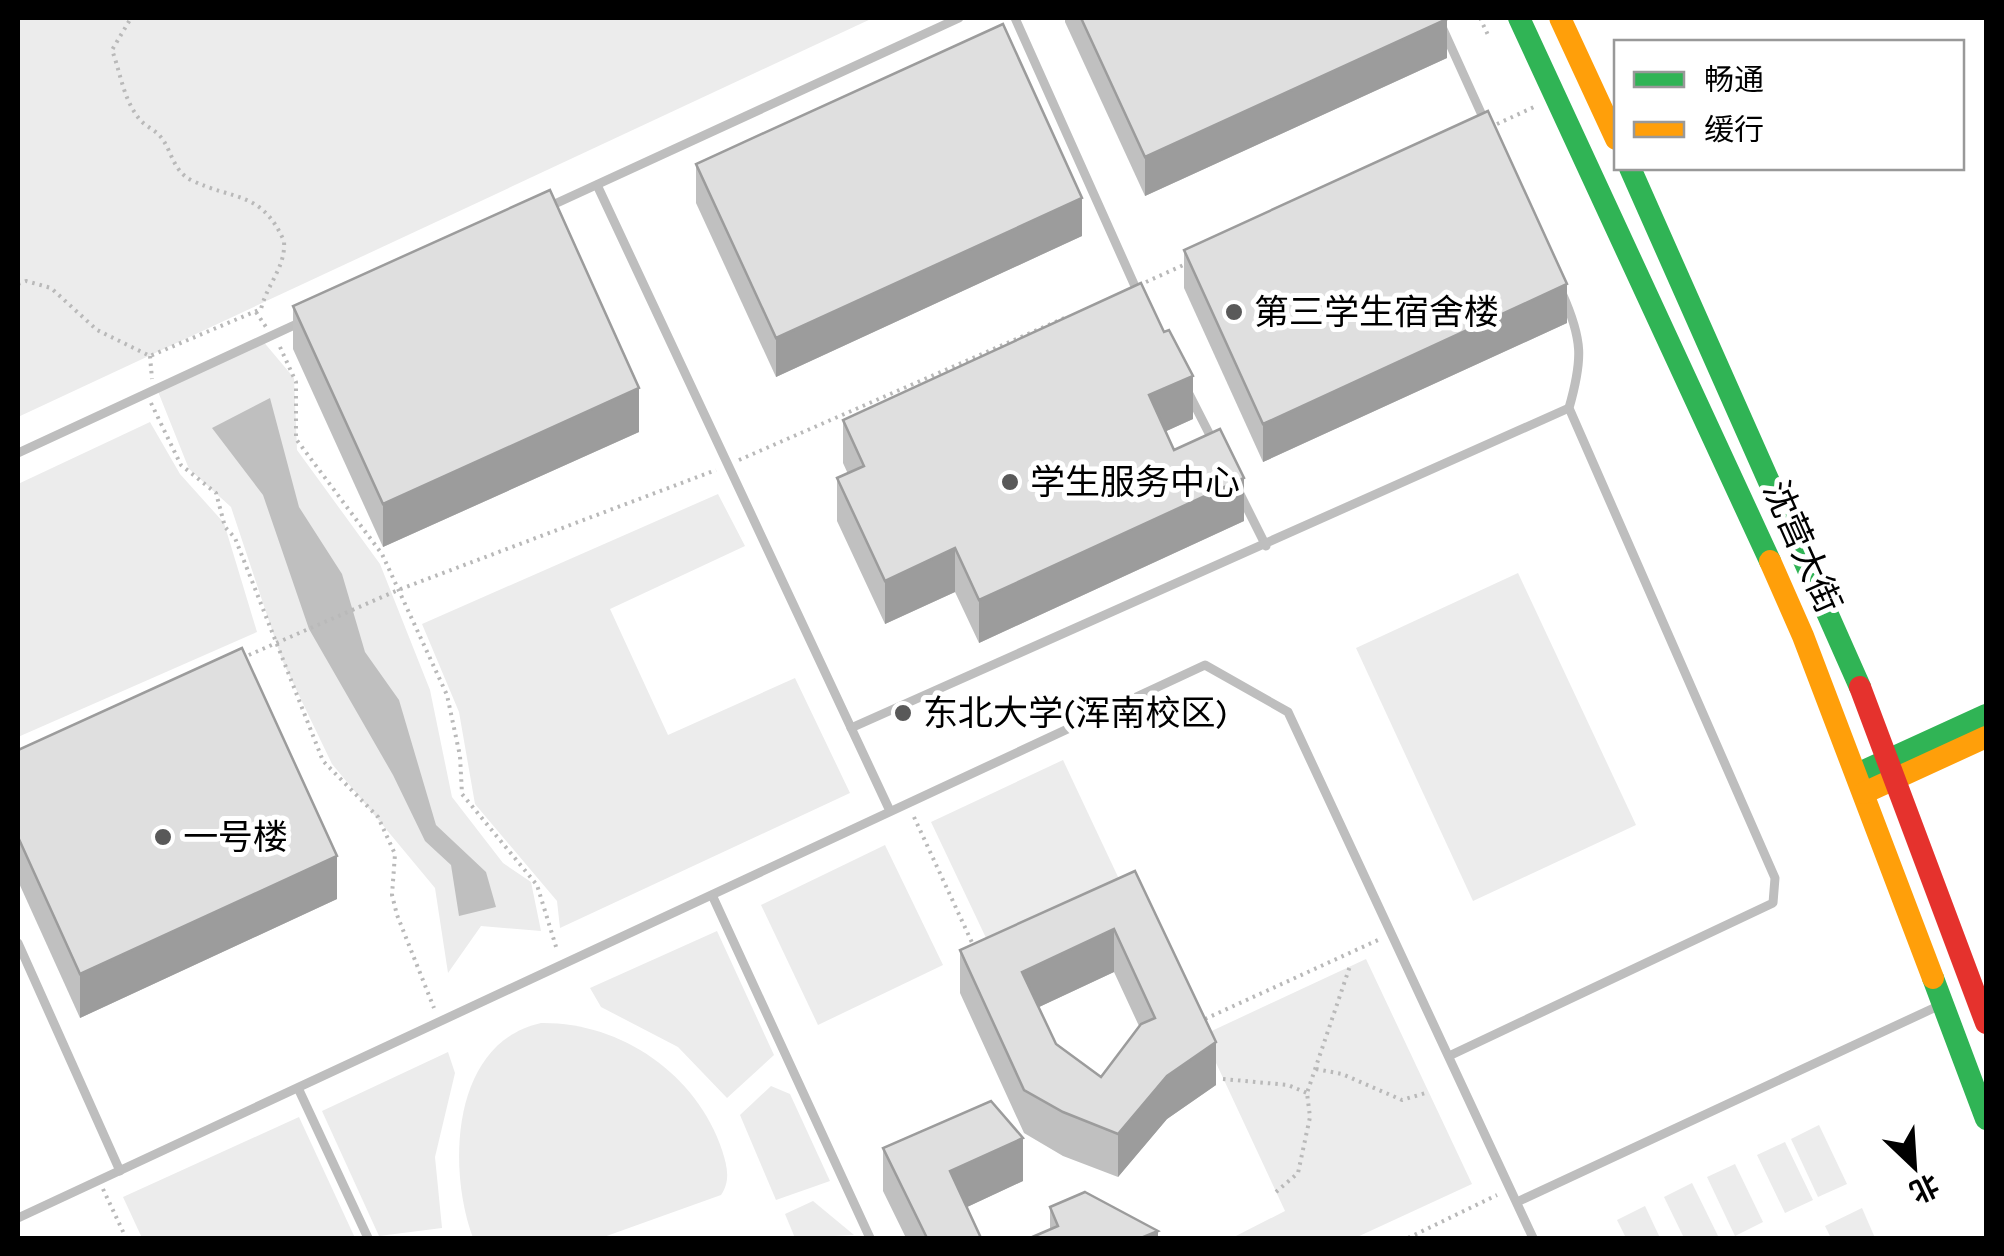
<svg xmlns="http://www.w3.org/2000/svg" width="2004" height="1256" viewBox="0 0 2004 1256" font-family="Karla,'Noto Sans SC',sans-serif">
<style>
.green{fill:#ececec}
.water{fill:#bfbfbf}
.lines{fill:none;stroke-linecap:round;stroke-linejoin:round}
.path{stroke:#b9b9b9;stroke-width:4;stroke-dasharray:2.5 5;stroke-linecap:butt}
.lane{stroke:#bebebe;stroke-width:9}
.fast{stroke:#30b455;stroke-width:22}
.slow{stroke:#ff9f0a;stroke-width:22}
.jam{stroke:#e5322d;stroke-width:22}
.wall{fill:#c0c0c0;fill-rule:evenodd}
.shaded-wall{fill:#9c9c9c}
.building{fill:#dfdfdf;stroke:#9c9c9c;stroke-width:2.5;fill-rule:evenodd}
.poi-dot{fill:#595959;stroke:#fff;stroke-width:4}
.labels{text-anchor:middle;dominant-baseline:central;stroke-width:10;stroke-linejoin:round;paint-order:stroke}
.poi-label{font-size:35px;fill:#000;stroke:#fff;text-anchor:start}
.street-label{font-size:35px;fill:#000;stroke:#fff}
</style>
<rect width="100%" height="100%" fill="#fff"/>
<g class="green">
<polygon points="18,18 873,18 18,417"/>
<polygon points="262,340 294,378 297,450 380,564 430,690 452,797 503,863 531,882 541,931 481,926 448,973 435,888 332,764 282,660 231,507 189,469 157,389"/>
<polygon points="150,422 180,474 224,523 257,632 18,737 18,484"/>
<polygon points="718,494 745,546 610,609 668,735 795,678 850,793 560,928 557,901 475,804 459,712 422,624"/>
<polygon points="1518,573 1636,825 1473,901 1356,648"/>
<polygon points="1063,760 1119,879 987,940 931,822"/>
<polygon points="885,845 943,965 818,1025 761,905"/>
<polygon points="717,931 774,1055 727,1098 678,1047 601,1007 590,988"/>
<polygon points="1366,959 1472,1184 1355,1238 1232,1238 1285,1211 1203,1035"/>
<path d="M541,1023C620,1022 696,1073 722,1150C727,1166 731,1180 721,1195L601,1238H473C447,1168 451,1043 541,1023Z"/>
<polygon points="448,1052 455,1073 435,1157 442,1228 379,1236 322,1111"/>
<polygon points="771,1086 790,1094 830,1181 776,1200 740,1115"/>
<polygon points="299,1117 355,1238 142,1238 123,1197"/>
<polygon points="1819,1125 1847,1184 1818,1197 1791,1139"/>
<polygon points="1785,1142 1813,1200 1785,1213 1757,1155"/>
<polygon points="1735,1164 1763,1222 1735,1236 1707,1177"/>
<polygon points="1692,1183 1719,1238 1684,1238 1664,1197"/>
<polygon points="813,1201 854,1235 795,1238 785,1214"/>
<polygon points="1645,1206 1660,1238 1626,1238 1617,1220"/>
<polygon points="1862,1208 1875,1238 1831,1238 1825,1226"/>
</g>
<polygon class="water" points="270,398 299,507 342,574 365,652 399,700 436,825 486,872 496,907 459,916 451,865 425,841 393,775 309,629 263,495 212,428"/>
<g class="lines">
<g class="path">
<polyline points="1480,18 1489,37"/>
<polyline points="1497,124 1534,107"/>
<polyline points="1146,282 1188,263"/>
<path d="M18,284L26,281L51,288L97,330L150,356L261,309C267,284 286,267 284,241C261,190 234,201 191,180C172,170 172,150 160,136C155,130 147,127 141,121C123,100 121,74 112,50L131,18"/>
<polyline points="256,312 266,327"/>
<polyline points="280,347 296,382 296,439 382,554 447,695 460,756 462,794 537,885 557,950"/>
<polyline points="150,356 152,379"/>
<polyline points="151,403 181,465 216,493 225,527 235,538 323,761 378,817 395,854 392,895 397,915 434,1008"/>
<polyline points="739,460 1069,316"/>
<polyline points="242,658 398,590 716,470"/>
<polyline points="914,817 975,949"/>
<polyline points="1205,1019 1378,940"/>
<polyline points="1316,1069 1342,1074 1402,1100 1429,1092"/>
<polyline points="1223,1079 1288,1085 1307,1093"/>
<polyline points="103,1189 126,1238"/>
<polyline points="1276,1192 1298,1173 1310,1117 1307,1093 1350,966"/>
<polyline points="1408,1238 1497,1195"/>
</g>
<g class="lane">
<polyline points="1015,18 1138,293"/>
<polyline points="1438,18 1486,124"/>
<polyline points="597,185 890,811"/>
<polyline points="546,208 959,18"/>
<polyline points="1188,392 1215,445"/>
<polyline points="18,453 301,322"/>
<polyline points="1240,494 1266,546"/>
<polyline points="851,728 1569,408"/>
<polyline points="712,895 870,1238"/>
<polyline points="18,943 120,1171"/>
<path d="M1449,1056L1773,903L1775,878L1569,408C1583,359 1583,340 1562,293"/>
<polyline points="298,1088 368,1238"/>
<polyline points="1517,1202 1936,1007"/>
<polyline points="18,1218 1205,665 1288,712 1533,1238"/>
</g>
<g class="fast">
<polyline points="1519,18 1770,561"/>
<polyline points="1630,168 1860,687"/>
<polyline points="1857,774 1986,715"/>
<polyline points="1933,978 1986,1119"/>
</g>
<g class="slow">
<polyline points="1560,18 1616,139"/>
<polyline points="1770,561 1803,636 1933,978"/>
<polyline points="1864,793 1986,737"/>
</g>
<polyline class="jam" points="1860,687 1986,1023"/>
</g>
<g class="wall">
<polygon points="1065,18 1446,18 1447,58 1145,196 1065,22"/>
<polygon points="696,164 1082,236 776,377 696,203"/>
<polygon points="1184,250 1567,323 1263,462 1184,288"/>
<polygon points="293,306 639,432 383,547 293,349"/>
<polygon points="1193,419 1166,431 1174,450 1244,521 979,643 955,592 885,624 837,521 837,478 848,474 843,463 843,420"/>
<polygon points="18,750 337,899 80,1018 18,881"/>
<path d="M1135,871L1216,1085L1167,1119L1118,1177L1063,1156L1024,1133L960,993V950ZM1114,972L1139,1026L1101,1077L1056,1044L1039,1007Z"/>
<polygon points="883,1148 1023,1181 967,1207 981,1238 906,1238 883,1191"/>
<polygon points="1050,1207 1158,1238 1050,1230"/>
</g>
<g class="shaded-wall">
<polygon points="1447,19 1447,58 1145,196 1145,157"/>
<polygon points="1082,198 1082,236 776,377 776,338"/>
<polygon points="1567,284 1567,323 1263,462 1263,424"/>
<polygon points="1193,376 1193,419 1149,439 1149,395"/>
<polygon points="639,388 639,432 383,547 383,504"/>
<polygon points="1244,478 1244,521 979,643 979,600"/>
<polygon points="955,548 955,592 885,624 885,581"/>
<polygon points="337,856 337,899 80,1018 80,974"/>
<polygon points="1114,929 1114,972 1022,1015 1022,972"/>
<polygon points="1216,1042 1216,1085 1167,1119 1118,1177 1118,1134 1167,1076"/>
<polygon points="1023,1138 1023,1181 950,1215 950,1171"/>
<polygon points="1158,1231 1158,1238 1141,1238"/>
</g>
<g class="building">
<polygon points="1081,18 1446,18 1447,19 1145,157"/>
<polygon points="1003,24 1082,198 776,338 696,164"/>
<polygon points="1488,111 1567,284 1263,424 1184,250"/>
<polygon points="550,190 639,388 383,504 293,306"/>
<polygon points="1141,283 1164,332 1169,330 1193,376 1149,395 1174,450 1220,429 1244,478 979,600 955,548 885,581 837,478 864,466 843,420"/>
<polygon points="242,648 337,856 80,974 18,837 18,750"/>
<path d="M1135,871L1216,1042L1167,1076L1118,1134L1063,1112L1024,1090L960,950ZM1114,929L1155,1018L1141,1024L1101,1077L1056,1044L1022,972Z"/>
<polygon points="991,1101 1023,1138 950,1171 981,1238 927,1238 883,1148"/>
<polygon points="1085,1192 1158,1231 1141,1238 1030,1238 1058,1226 1050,1207"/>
</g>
<g class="poi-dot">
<circle cx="1234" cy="312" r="10"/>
<circle cx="1010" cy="482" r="10"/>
<circle cx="903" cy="713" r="10"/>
<circle cx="163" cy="837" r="10"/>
</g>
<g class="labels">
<g class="poi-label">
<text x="1254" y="312">第三学生宿舍楼</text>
<text x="1030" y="482">学生服务中心</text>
<text x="923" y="713">东北大学(浑南校区)</text>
<text x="183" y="837">一号楼</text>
</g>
<g class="street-label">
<text transform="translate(1802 547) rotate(66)">沈营大街</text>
</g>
</g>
<rect width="2004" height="1256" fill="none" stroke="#000000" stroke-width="40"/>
<rect x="1614" y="40" width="350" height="130" fill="#ffffff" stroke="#999999" stroke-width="2.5"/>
<rect x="1634" y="72" width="50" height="15" fill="#30b455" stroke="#999999" stroke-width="2.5"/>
<text x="1704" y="90" font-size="30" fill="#000000">畅通</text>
<rect x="1634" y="122" width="50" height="15" fill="#ff9f0a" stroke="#999999" stroke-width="2.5"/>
<text x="1704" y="140" font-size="30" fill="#000000">缓行</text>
<g transform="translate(1914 1166) rotate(155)" stroke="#ffffff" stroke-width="8" paint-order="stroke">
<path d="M0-8L18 38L0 25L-18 38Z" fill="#000000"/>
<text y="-15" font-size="28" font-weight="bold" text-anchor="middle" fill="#000000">北</text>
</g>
</svg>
